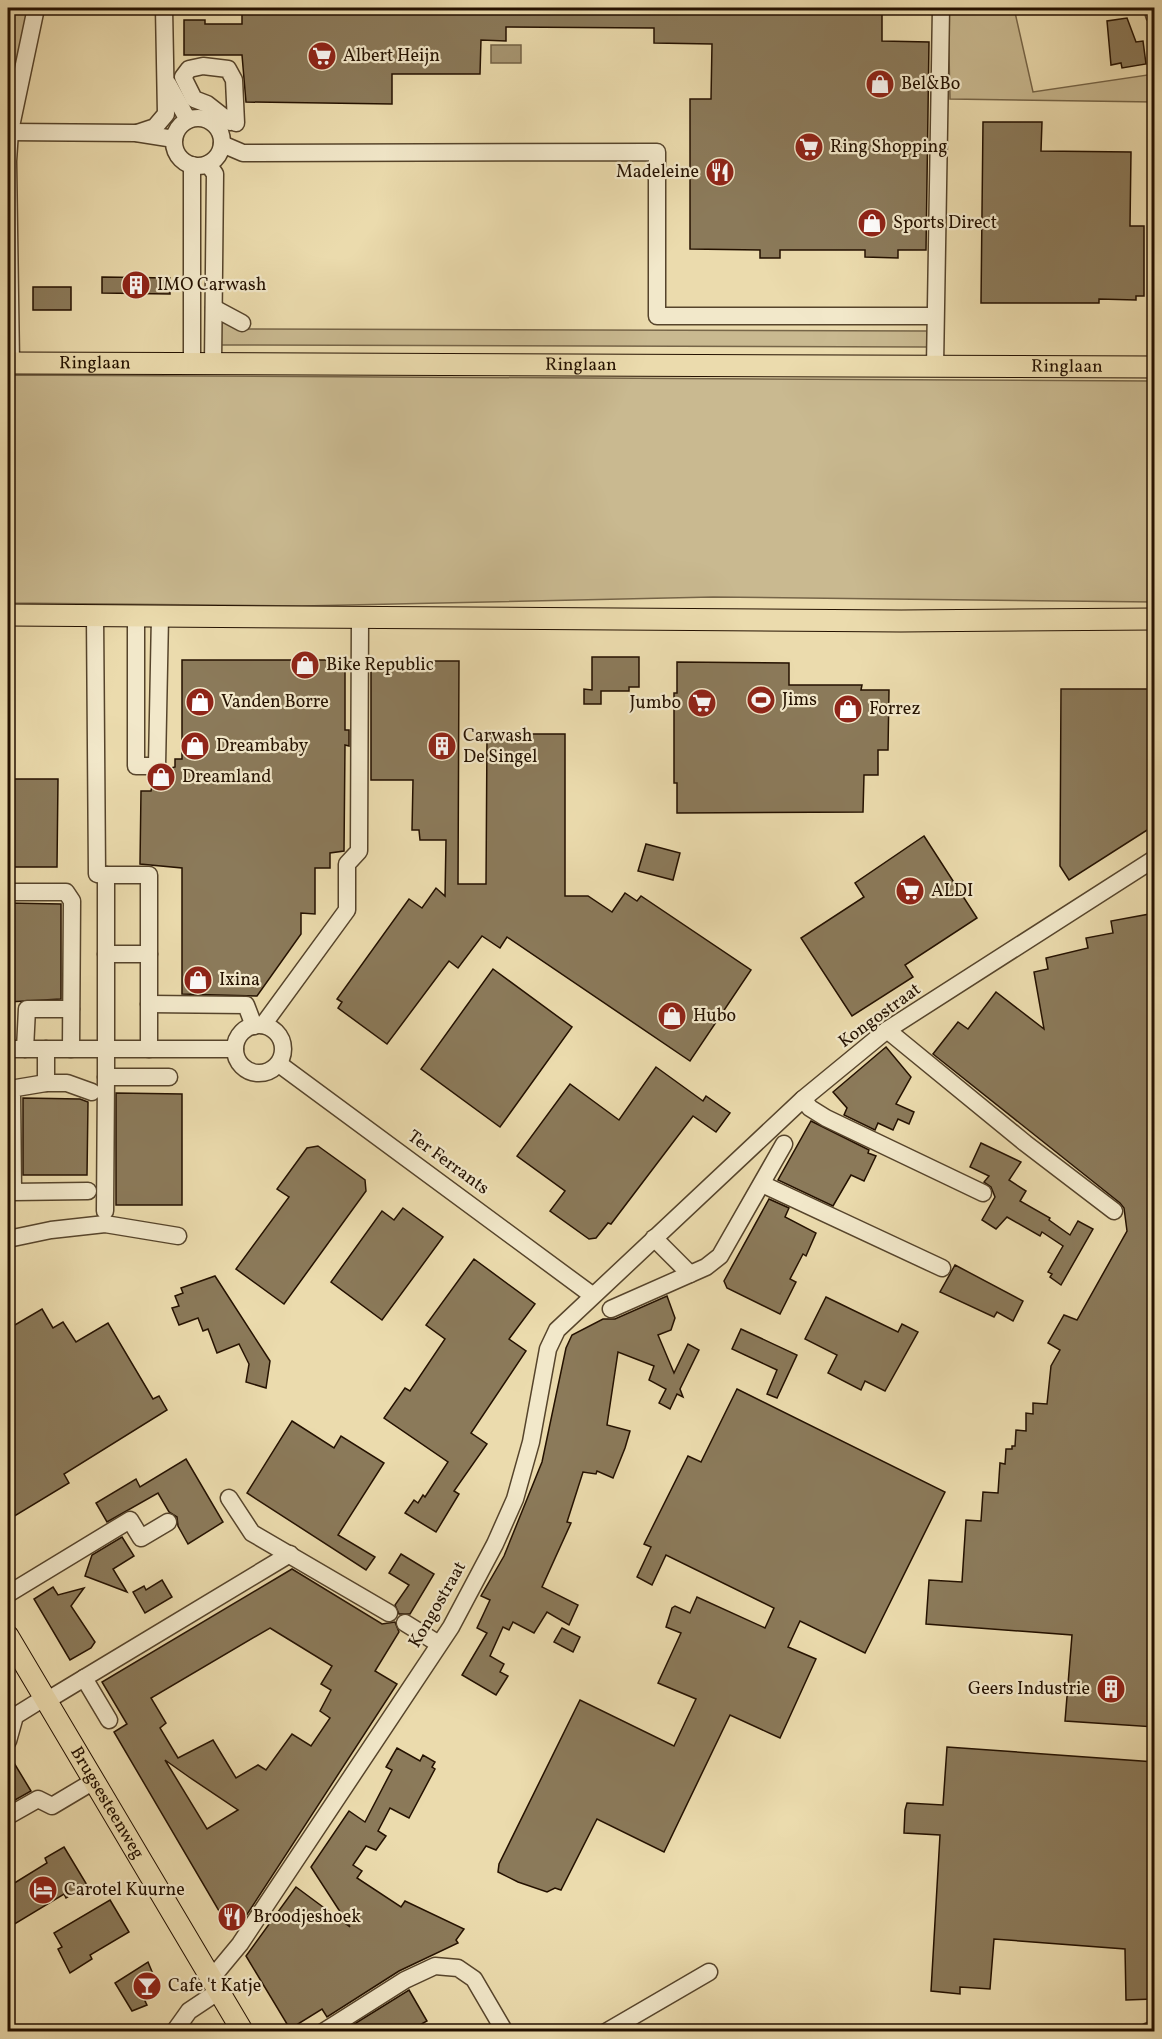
<svg xmlns="http://www.w3.org/2000/svg" width="1162" height="2039" viewBox="0 0 1162 2039" font-family="Vollkorn,serif">
<style>
.green{fill:#c9b990;stroke:#766548;stroke-width:1.5}
.water{fill:#a79672;stroke:#736144;stroke-width:1.5}
.building{fill:#8b7a5a;stroke:#241100;stroke-width:1.5;fill-rule:evenodd}
.lines{fill:none;stroke-linecap:round;stroke-linejoin:round}
.minor-casing{stroke:#56442b;stroke-width:19}
.major-casing{stroke:#241100;stroke-width:23}
.minor{stroke:#f2e8ca;stroke-width:16}
.major{stroke:#ebdbad;stroke-width:21}
.labels{text-anchor:middle;dominant-baseline:central;stroke-width:4.5;stroke-linejoin:round;paint-order:stroke}
.poi-label{font-size:18px;fill:#241100;stroke:#f2e8ca;text-anchor:start}
.street-label{font-size:18px;fill:#241100;stroke:#f2e8ca}
</style>
<rect width="100%" height="100%" fill="#ebdbad"/>
<filter id="stains"><feTurbulence type="fractalNoise" baseFrequency=".00333" numOctaves="4"/><feColorMatrix values="0 0 0 0 .2 0 0 0 0 .09 0 0 0 0 .02 0 0 0 .5 -.17"/></filter>
<radialGradient id="worn" r=".72"><stop offset=".6" stop-color="#630" stop-opacity="0"/><stop offset="1" stop-color="#630" stop-opacity=".3"/></radialGradient>
<g class="green">
<polygon points="8,8 30,8 8,109"/>
<polygon points="948,8 1014,8 1033,92 1154,74 1154,102 950,99"/>
<polygon points="220,320 239,329 927,331 928,347 214,345"/>
<polygon points="8,375 1154,381 1154,602 713,597 302,606 8,603"/>
</g>
<rect class="water" x="491" y="45" width="30" height="18"/>
<g class="building">
<polygon points="242,8 882,8 882,41 929,42 926,250 898,250 898,258 865,257 865,250 780,250 780,258 760,258 760,250 690,249 690,99 711,99 712,44 654,43 654,28 506,27 506,41 481,40 480,74 392,74 392,104 246,102 242,55 184,55 184,20 205,20 205,24 242,24"/>
<polygon points="1127,18 1136,42 1143,41 1146,64 1122,68 1121,63 1111,65 1107,21"/>
<polygon points="983,122 1042,122 1041,151 1131,152 1130,226 1144,226 1144,296 1136,296 1136,300 1099,299 1099,303 981,303"/>
<polygon points="102,277 170,278 170,294 102,293"/>
<rect x="33" y="287" width="38" height="23"/>
<polygon points="592,657 639,657 639,687 629,687 629,691 601,691 601,704 584,704 584,689 592,690"/>
<polygon points="182,660 345,660 345,730 349,730 349,746 345,745 344,851 330,853 330,868 315,868 315,914 301,913 301,934 257,996 182,994 182,868 140,864 141,791 151,791 154,777 162,775 167,769 175,767 175,759 182,759"/>
<polygon points="371,661 459,661 458,884 486,884 487,734 565,734 565,896 588,896 612,912 625,893 637,901 641,896 751,970 690,1061 507,937 500,948 482,936 458,968 449,961 387,1044 338,1008 342,1002 337,999 409,899 422,908 436,888 445,896 446,840 420,840 419,830 412,830 413,780 371,780"/>
<polygon points="677,662 789,663 789,685 862,685 861,690 889,690 888,750 878,750 878,775 864,775 863,812 677,813 677,783 674,783 674,693 677,693"/>
<polygon points="1061,689 1155,689 1155,825 1069,880 1060,866"/>
<polygon points="8,779 58,779 57,867 8,867"/>
<polygon points="924,836 977,918 905,965 913,977 852,1016 801,938 864,897 855,883"/>
<polygon points="646,844 680,853 673,880 638,871"/>
<polygon points="8,903 61,904 61,999 8,1002"/>
<polygon points="1155,913 1155,1727 1065,1721 1072,1635 926,1624 929,1580 962,1582 966,1520 981,1521 983,1492 998,1493 1000,1463 1005,1464 1006,1449 1012,1449 1012,1446 1015,1446 1016,1430 1026,1431 1026,1413 1033,1414 1033,1403 1047,1404 1051,1366 1060,1350 1048,1343 1064,1315 1077,1320 1127,1231 1124,1208 1120,1203 933,1054 958,1022 968,1029 996,992 1044,1029 1034,972 1048,969 1046,958 1088,948 1086,938 1113,933 1111,921"/>
<polygon points="493,969 572,1027 500,1127 421,1069"/>
<polygon points="886,1047 911,1077 896,1104 914,1112 909,1124 898,1119 893,1130 878,1123 875,1130 844,1115 847,1108 833,1092"/>
<polygon points="656,1067 703,1101 706,1096 730,1113 716,1132 693,1116 611,1224 608,1223 596,1238 589,1239 550,1211 565,1191 517,1156 570,1084 619,1120"/>
<polygon points="116,1093 182,1094 182,1205 116,1205"/>
<polygon points="23,1098 80,1099 88,1102 87,1175 23,1175"/>
<polygon points="811,1121 869,1150 868,1153 876,1156 864,1181 851,1175 833,1206 778,1180"/>
<polygon points="981,1143 1021,1162 1009,1180 1026,1191 1020,1201 1050,1218 1049,1220 1070,1235 1078,1221 1093,1229 1061,1285 1050,1277 1052,1274 1048,1272 1063,1246 1042,1232 1040,1236 1007,1217 996,1229 982,1220 995,1197 991,1187 984,1182 989,1176 970,1167"/>
<polygon points="318,1146 365,1180 366,1191 284,1304 236,1269 289,1197 277,1189 307,1148"/>
<polygon points="769,1199 789,1208 785,1217 816,1233 806,1256 803,1254 790,1279 796,1282 780,1314 727,1288 724,1281"/>
<polygon points="403,1208 443,1237 382,1320 331,1282 382,1211 394,1220"/>
<polygon points="474,1259 535,1304 509,1339 526,1351 471,1433 487,1444 454,1491 459,1494 436,1532 405,1513 414,1500 418,1503 423,1495 425,1497 448,1462 384,1418 405,1388 410,1391 445,1339 426,1325"/>
<polygon points="955,1265 1023,1301 1013,1321 997,1312 994,1317 940,1292"/>
<polygon points="215,1276 270,1361 266,1388 246,1382 249,1364 239,1344 217,1353 208,1329 203,1331 198,1318 179,1325 172,1308 179,1306 175,1296 183,1293 181,1288"/>
<polygon points="667,1296 675,1318 671,1330 658,1335 674,1373 688,1344 699,1350 680,1389 683,1397 677,1394 670,1409 659,1403 666,1389 649,1380 654,1366 618,1352 607,1425 630,1431 625,1448 613,1478 597,1471 596,1474 583,1472 567,1522 571,1523 542,1587 578,1605 569,1625 547,1612 534,1633 513,1622 509,1630 503,1627 490,1656 504,1664 500,1672 508,1676 496,1695 462,1675 487,1633 477,1628 490,1600 481,1596 504,1556 542,1462 566,1348 572,1335 603,1319 615,1319"/>
<polygon points="826,1297 898,1332 902,1324 918,1332 885,1391 865,1381 861,1390 828,1373 837,1355 805,1339"/>
<polygon points="42,1309 53,1328 63,1322 76,1342 108,1323 153,1399 159,1396 167,1410 64,1474 69,1483 8,1520 8,1329"/>
<polygon points="741,1329 797,1355 777,1398 767,1394 777,1370 732,1349"/>
<polygon points="737,1389 945,1492 865,1653 800,1621 788,1647 816,1659 780,1738 730,1715 664,1852 597,1819 561,1890 555,1888 547,1892 518,1882 498,1872 499,1864 580,1700 674,1746 696,1699 658,1683 681,1633 666,1627 672,1608 675,1606 690,1613 697,1597 765,1628 774,1608 666,1555 652,1585 637,1577 651,1547 644,1544 688,1456 701,1462"/>
<polygon points="292,1421 334,1448 341,1436 384,1463 338,1535 375,1557 366,1570 247,1493"/>
<polygon points="186,1459 223,1522 188,1544 178,1526 177,1517 169,1512 158,1493 107,1522 96,1503 136,1479 140,1487"/>
<polygon points="122,1537 134,1556 113,1569 127,1592 85,1576 92,1555"/>
<polygon points="401,1554 434,1574 410,1614 399,1614 395,1605 409,1585 389,1573"/>
<path d="M292,1569L382,1624L395,1622L399,1632L375,1671L397,1684L244,1919L229,1928L114,1732L127,1724L102,1682ZM270,1628L332,1666L321,1684L331,1690L320,1711L330,1718L311,1746L292,1734L266,1770L258,1765L236,1778L213,1740L178,1758L160,1728L166,1723L151,1698ZM165,1760L189,1777L238,1810L207,1829Z"/>
<polygon points="162,1580 172,1597 145,1613 133,1592 144,1586 146,1590"/>
<polygon points="53,1587 58,1595 84,1588 71,1606 95,1642 91,1648 70,1660 34,1599"/>
<polygon points="562,1628 580,1637 573,1652 554,1642"/>
<polygon points="947,1747 1155,1762 1153,1999 1126,2000 1125,1949 994,1939 990,1989 960,1987 960,1994 931,1991 940,1835 904,1833 905,1810 907,1803 943,1805"/>
<polygon points="397,1748 420,1761 423,1755 435,1762 432,1767 435,1769 409,1818 390,1808 378,1831 386,1836 376,1850 366,1846 353,1865 362,1871 357,1878 401,1907 405,1901 464,1929 456,1940 458,1943 399,1971 327,2017 322,2009 290,2029 246,1956 296,1887 350,1927 311,1867 349,1811 365,1822 392,1770 386,1767"/>
<polygon points="8,1753 31,1791 8,1804"/>
<polygon points="64,1847 87,1885 66,1898 64,1894 8,1928 8,1887 47,1863 45,1858"/>
<polygon points="110,1900 129,1932 90,1955 92,1959 70,1973 58,1949 62,1947 54,1933"/>
<polygon points="148,1962 153,1974 147,1980 156,1995 145,2001 147,2005 132,2011 115,1983"/>
<polygon points="409,1990 427,2021 409,2031 343,2031"/>
</g>
<g class="lines">
<g class="minor-casing">
<g id="minor">
<polyline points="1153,8 1154,15"/>
<polyline points="168,84 188,120"/>
<circle cx="198" cy="142" r="24"/>
<polyline points="230,122 207,104 194,99 183,77 189,69 203,66 228,69 234,80 236,123"/>
<polyline points="8,132 136,133 174,139"/>
<polyline points="137,133 155,127 166,114 164,8"/>
<polyline points="222,144 243,153 657,152 657,316 935,316"/>
<polyline points="208,164 215,174 213,364"/>
<polyline points="192,165 192,364"/>
<polyline points="214,308 242,323"/>
<polyline points="11,363 8,161 10,131 36,8"/>
<polyline points="935,366 941,8"/>
<polyline points="95,616 97,874 106,875"/>
<polyline points="136,616 136,766 157,766 160,616"/>
<polyline points="8,892 66,892 72,901 71,1049"/>
<polyline points="106,954 149,954"/>
<polyline points="149,1004 246,1005 254,1026"/>
<circle cx="259" cy="1049" r="24"/>
<polyline points="263,1025 347,910 347,864 359,851 360,618"/>
<polyline points="887,1030 1025,1143 1114,1211"/>
<polyline points="8,1049 235,1049"/>
<polyline points="25,1049 27,1009 71,1009"/>
<polyline points="46,1049 46,1083 67,1083 92,1092"/>
<polyline points="149,1049 149,875 106,875 106,1077 169,1077"/>
<polyline points="279,1064 592,1295"/>
<polyline points="46,1083 16,1088 12,1092 13,1192 88,1191"/>
<polyline points="803,1099 810,1108 826,1118 983,1193"/>
<polyline points="762,1184 942,1268"/>
<polyline points="105,1211 106,1077"/>
<polyline points="654,1238 690,1274"/>
<polyline points="8,1239 51,1230 105,1224 178,1236"/>
<polyline points="611,1309 706,1267 720,1256 784,1144"/>
<polyline points="229,1498 252,1533 389,1613"/>
<polyline points="8,1594 130,1520 141,1538 168,1522"/>
<polyline points="405,1623 439,1644"/>
<polyline points="84,1678 109,1720"/>
<polyline points="46,1701 290,1554"/>
<polyline points="8,1741 15,1716 44,1698"/>
<polyline points="8,1816 38,1799 52,1806 94,1781"/>
<polyline points="211,1979 240,1944 451,1627 495,1544 515,1499 531,1442 548,1349 557,1330 803,1099 887,1030 1154,859"/>
<polyline points="174,2032 189,2011 219,1991"/>
<polyline points="323,2032 405,1980 435,1966 458,1968 474,1979 505,2032"/>
<polyline points="606,2032 709,1972"/>
<polyline points="1147,2032 1154,2029"/>
</g>
</g>
<g class="major-casing">
<g id="major">
<path id="s1" d="M8,363L1154,367"/>
<polyline points="8,615 901,621 1154,619"/>
<path id="s2" d="M8,1636L243,2032"/>
</g>
</g>
<use href="#minor" class="minor"/>
<use href="#major" class="major"/>
</g>
<defs>
<g id="supermarket-disc" transform="scale(1.5)"><circle r="9.5" fill="#8f2418" stroke="#f2e8ca"/><path d="M-6-5.5h2.5l.6 2H6L4.5 2H-2.5L-4.4-4H-6ZM-1.5 3.2a1.3 1.3 0 1 0 .1 0ZM3 3.2a1.3 1.3 0 1 0 .1 0Z" fill="#fff"/></g>
<g id="shop-disc" transform="scale(1.5)"><circle r="9.5" fill="#8f2418" stroke="#f2e8ca"/><path d="M-5-2.5h2.3a2.7 3.5 0 0 1 5.4 0H5L5.5 6h-11ZM-1.5-2.5h3a1.5 2.3 0 0 0-3 0Z" fill="#fff"/></g>
<g id="restaurant-disc" transform="scale(1.5)"><circle r="9.5" fill="#8f2418" stroke="#f2e8ca"/><path d="M-5-6h1v4h1v-4h1v4h1v-4h1v5L-1.5 .5V6h-2V.5L-5-1ZM5-6V6H3V1.5H1.5Q1.5-4 5-6Z" fill="#fff"/></g>
<g id="building-disc" transform="scale(1.5)"><circle r="9.5" fill="#8f2418" stroke="#f2e8ca"/><path d="M-4-6H4V6H1V3H-1V6H-4ZM-2.5-4.3h1.7v1.8h-1.7ZM.8-4.3h1.7v1.8H.8ZM-2.5-1h1.7V.8h-1.7ZM.8-1h1.7V.8H.8Z" fill="#fff"/></g>
<g id="stadium-disc" transform="scale(1.5)"><circle r="9.5" fill="#8f2418" stroke="#f2e8ca"/><path d="M0-5a6.5 5 0 1 0 0 10a6.5 5 0 1 0 0-10ZM-3.5-1.8h7v3.6h-7Z" fill="#fff"/></g>
<g id="hotel-disc" transform="scale(1.5)"><circle r="9.5" fill="#8f2418" stroke="#f2e8ca"/><path d="M-6-4.5h1.5V1H6V5H4.5V3h-9V5H-6ZM-4 0a1.8 1.8 0 1 1 3.6 0ZM.5 0V-2.5h3Q6-2.5 6 0Z" fill="#fff"/></g>
<g id="bar-disc" transform="scale(1.5)"><circle r="9.5" fill="#8f2418" stroke="#f2e8ca"/><path d="M-6-5H6L.8 .8V4.5H3.5V6h-7V4.5H-.8V.8Z" fill="#fff"/></g>
</defs>
<g fill-rule="evenodd">
<use href="#supermarket-disc" x="322" y="56"/>
<use href="#shop-disc" x="880" y="84"/>
<use href="#supermarket-disc" x="809" y="147"/>
<use href="#restaurant-disc" x="720" y="172"/>
<use href="#shop-disc" x="872" y="223"/>
<use href="#building-disc" x="136" y="285"/>
<use href="#shop-disc" x="305" y="665"/>
<use href="#stadium-disc" x="761" y="700"/>
<use href="#shop-disc" x="200" y="702"/>
<use href="#supermarket-disc" x="702" y="703"/>
<use href="#shop-disc" x="848" y="709"/>
<use href="#shop-disc" x="195" y="746"/>
<use href="#building-disc" x="442" y="746"/>
<use href="#shop-disc" x="161" y="777"/>
<use href="#supermarket-disc" x="910" y="891"/>
<use href="#shop-disc" x="198" y="980"/>
<use href="#shop-disc" x="672" y="1016"/>
<use href="#building-disc" x="1111" y="1689"/>
<use href="#hotel-disc" x="43" y="1890"/>
<use href="#restaurant-disc" x="232" y="1917"/>
<use href="#bar-disc" x="147" y="1986"/>
</g>
<g class="labels">
<g class="poi-label">
<text x="343" y="56">Albert Heijn</text>
<text x="901" y="84">Bel&amp;Bo</text>
<text x="830" y="147">Ring Shopping</text>
<text x="699" y="172" text-anchor="end">Madeleine</text>
<text x="893" y="223">Sports Direct</text>
<text x="157" y="285">IMO Carwash</text>
<text x="326" y="665">Bike Republic</text>
<text x="782" y="700">Jims</text>
<text x="221" y="702">Vanden Borre</text>
<text x="681" y="703" text-anchor="end">Jumbo</text>
<text x="869" y="709">Forrez</text>
<text x="463" y="736">Carwash<tspan x="463" dy="21">De Singel</tspan></text>
<text x="216" y="746">Dreambaby</text>
<text x="182" y="777">Dreamland</text>
<text x="931" y="891">ALDI</text>
<text x="219" y="980">Ixina</text>
<text x="693" y="1016">Hubo</text>
<text x="1090" y="1689" text-anchor="end">Geers Industrie</text>
<text x="64" y="1890">Carotel Kuurne</text>
<text x="253" y="1917">Broodjeshoek</text>
<text x="168" y="1986">Cafe 't Katje</text>
</g>
<g class="street-label">
<text stroke="none"><textPath href="#s1" startOffset="87">Ringlaan</textPath></text>
<text stroke="none"><textPath href="#s1" startOffset="573">Ringlaan</textPath></text>
<text stroke="none"><textPath href="#s1" startOffset="1059">Ringlaan</textPath></text>
<text transform="translate(880 1016) rotate(-36)">Kongostraat</text>
<text transform="translate(448 1163) rotate(36)">Ter Ferrants</text>
<text transform="translate(438 1605) rotate(-60)">Kongostraat</text>
<text stroke="none"><textPath href="#s2" startOffset="194">Brugsesteenweg</textPath></text>
</g>
</g>
<rect width="1162" height="2039" fill="none" stroke="#ebdbad" stroke-width="30"/>
<rect x="9" y="9" width="1144" height="2021" fill="none" stroke="#241100" stroke-width="3"/>
<rect x="15" y="15" width="1132" height="2009" fill="none" stroke="#241100" stroke-width="1.5"/>
<rect width="100%" height="100%" filter="url(#stains)"/>
<rect width="100%" height="100%" fill="url(#worn)"/>
</svg>
